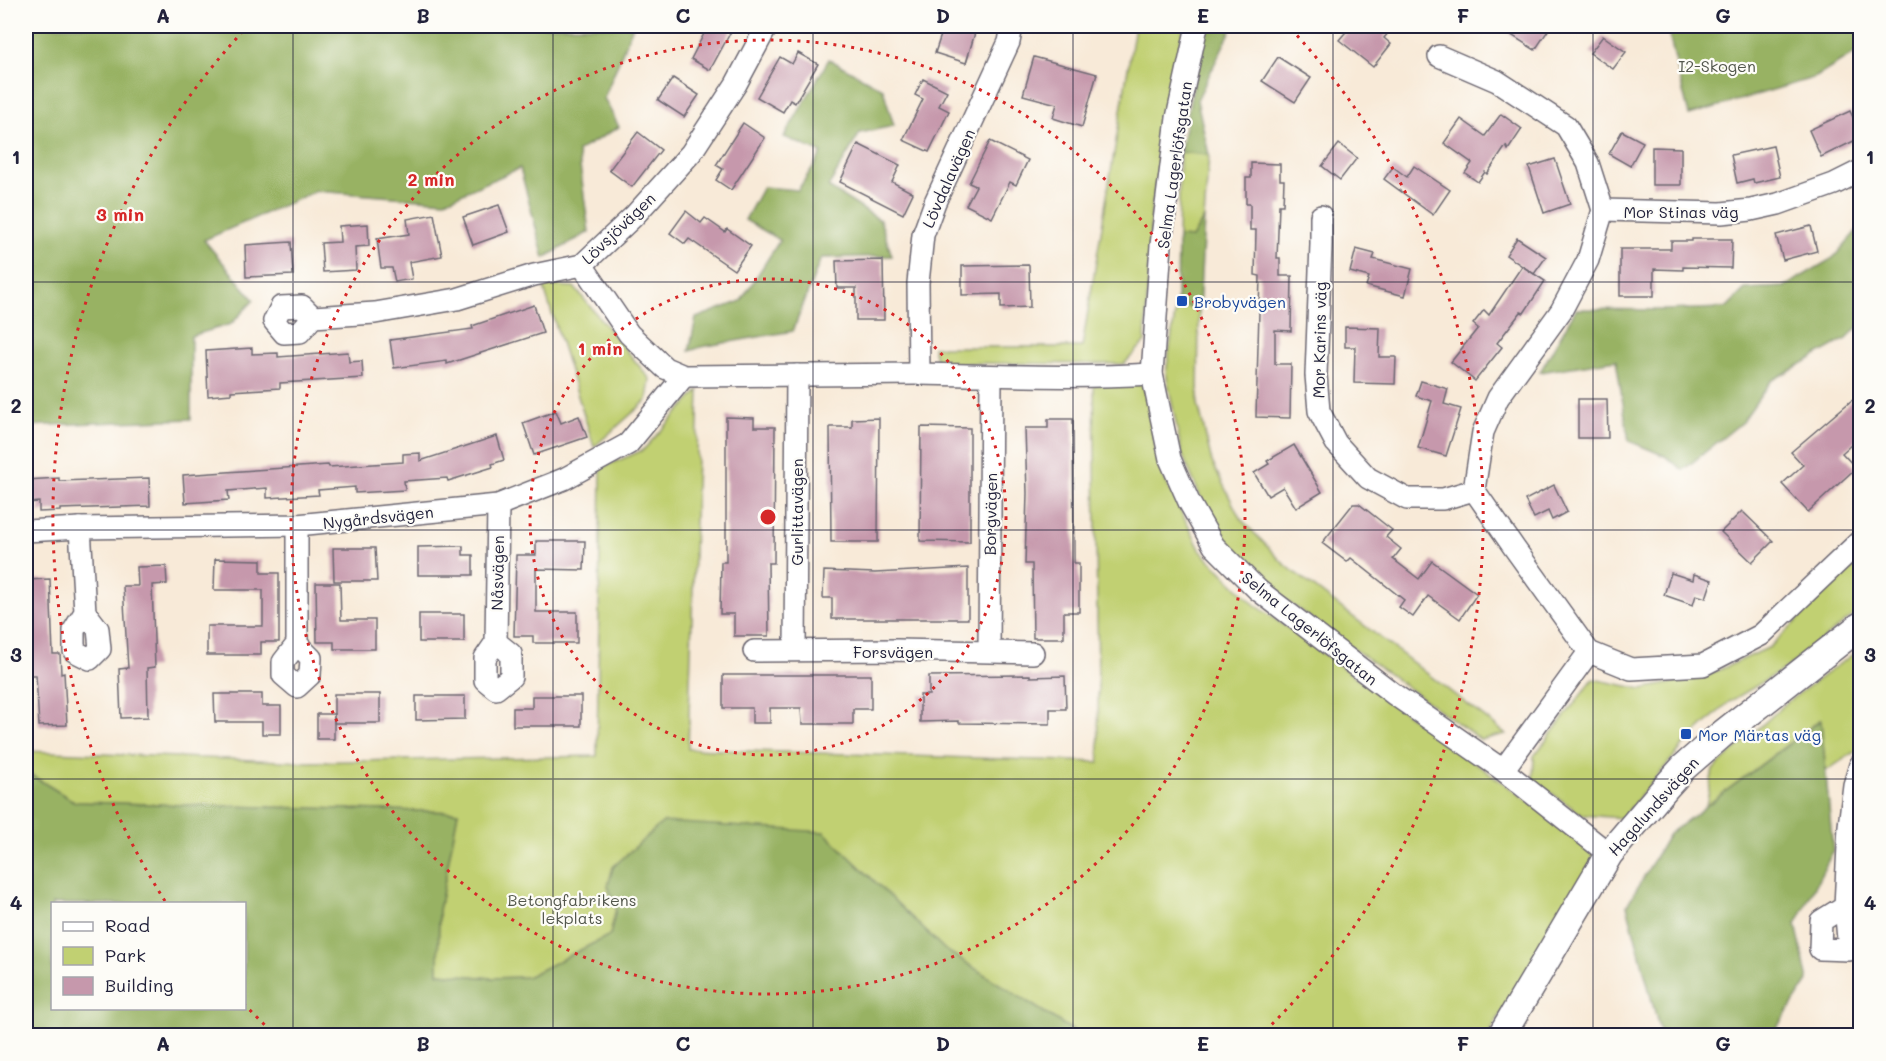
<svg xmlns="http://www.w3.org/2000/svg" width="1886" height="1061" viewBox="0 0 1886 1061" font-family="Mali,sans-serif">
<style>
.green{fill:#c1d072;stroke:#727956;stroke-width:1.5}
.forest{fill:#98b264;stroke:#5d6a50;stroke-width:1.5;fill-rule:evenodd}
.building{fill:#c698ac}
.lines{fill:none;stroke-linecap:round;stroke-linejoin:round}
.minor-casing{stroke:#6d6872;stroke-width:24}
.tertiary-casing{stroke:#6d6872;stroke-width:30}
.minor{stroke:#fff;stroke-width:21}
.tertiary{stroke:#fff;stroke-width:27}
.grid{fill:none;stroke:#22223b;stroke-width:1.5;stroke-opacity:0.55}
.ring{fill:none;stroke:#d62828;stroke-width:3;stroke-dasharray:3 6}
.transit-dot{fill:#1a4fb4;stroke:#fdfcf7;stroke-width:2}
.labels{text-anchor:middle;dominant-baseline:central;stroke-width:4.5;stroke-linejoin:round;paint-order:stroke}
.park-label{font-size:16px;fill:#52564c;stroke:#fdfcf7}
.street-label{font-size:16px;fill:#22223b;stroke:#fdfcf7}
.transit-label{font-size:16px;fill:#164399;stroke:#fdfcf7;text-anchor:start}
.centre{fill:#d62828;stroke:#fdfcf7;stroke-width:3}
.ring-label{font-size:18px;text-anchor:middle;font-weight:bold;fill:#d62828;stroke:#fdfcf7;stroke-width:4.5;stroke-linejoin:round;paint-order:stroke}
.neatline{fill:none;stroke:#22223b;stroke-width:2}
.grid-label{font-size:20px;text-anchor:middle;font-weight:bold;fill:#22223b}
</style>
<rect width="100%" height="100%" fill="#fdfcf7"/>
<filter id="ink" filterUnits="userSpaceOnUse"><feTurbulence type="fractalNoise" baseFrequency=".0167" numOctaves="2"/><feDisplacementMap in="SourceGraphic" scale="12" xChannelSelector="R" yChannelSelector="G"/><feConvolveMatrix kernelMatrix="1 2 1 2 8 2 1 2 1" color-interpolation-filters="sRGB"/></filter>
<filter id="wash" filterUnits="userSpaceOnUse"><feTurbulence type="fractalNoise" baseFrequency=".008" numOctaves="4" result="noise"/><feDisplacementMap in="SourceGraphic" scale="24" xChannelSelector="R" yChannelSelector="G"/><feGaussianBlur stdDeviation="1.35" result="paint"/><feColorMatrix in="noise" values="0 0 0 0 0 0 0 0 0 0 0 0 0 0 0 0 0 1.4 0 .05"/><feComposite in="paint" operator="in"/></filter>
<g filter="url(#wash)">
<rect width="100%" height="100%" fill="#f8ead8"/>
<g class="green">
<polygon points="1135,26 1184,26 1169,100 1151,212 1145,342 1124,364 937,363 933,347 1082,347"/>
<polygon points="1180,152 1209,155 1204,218 1192,238 1178,237"/>
<polygon points="543,285 574,287 650,379 647,400 594,447"/>
<polygon points="1177,301 1199,312 1198,404 1212,462 1240,518 1284,564 1506,734 1481,740 1263,584 1224,539 1201,498 1182,454 1166,373"/>
<polygon points="1144,384 1159,468 1201,551 1254,604 1538,808 1596,857 1488,1035 1080,1035 944,949 824,832 608,886 616,909 610,935 527,977 491,978 438,973 439,910 458,812 75,802 26,772 26,751 306,762 597,756 601,468 643,450 699,390 688,749 1099,762 1094,385"/>
<polygon points="1860,558 1860,610 1788,667 1729,702 1688,740 1622,818 1583,815 1533,780 1534,756 1593,679 1642,689 1706,676 1770,647"/>
<polygon points="1860,649 1860,748 1826,771 1820,720 1706,806 1713,770 1786,703"/>
</g>
<g class="forest">
<polygon points="34,26 633,26 604,98 619,127 578,151 589,232 544,258 520,168 445,201 316,191 204,240 254,300 231,324 191,336 191,419 26,426 26,53"/>
<polygon points="1205,26 1233,26 1197,100 1209,155 1180,152"/>
<polygon points="1659,26 1860,26 1860,50 1816,77 1689,115 1668,31"/>
<polygon points="829,59 883,89 894,126 860,133 828,187 880,220 892,256 821,258 793,331 701,347 689,351 696,318 741,301 780,240 745,220 763,187 798,190 822,153 784,137"/>
<polygon points="1204,218 1199,312 1177,301 1178,237 1192,238"/>
<polygon points="1860,227 1860,325 1846,339 1771,381 1742,422 1683,470 1665,456 1629,441 1616,360 1540,372 1576,309 1663,310 1726,308 1745,289 1784,287 1833,258"/>
<polygon points="1821,720 1833,851 1796,924 1808,981 1772,1035 1665,1035 1660,1032 1627,905 1669,834"/>
<path d="M26,772L75,802L458,812L439,910L438,973L491,978L527,977L610,935L616,909L608,886L613,867L663,822L824,832L944,949L1080,1035H26ZM52,904H244V1008H52Z"/>
</g>
<g id="blocks">
<g class="building">
<polygon points="708,26 734,26 710,70 691,59"/>
<polygon points="944,26 977,26 966,63 935,53"/>
<polygon points="1351,26 1394,26 1384,38 1391,44 1373,67 1339,40"/>
<polygon points="1497,26 1551,26 1535,50"/>
<polygon points="1603,36 1626,52 1613,69 1590,53"/>
<polygon points="798,53 818,64 795,103 790,100 783,112 757,97 780,57 792,64"/>
<polygon points="1034,57 1097,74 1082,127 1053,118 1057,104 1023,95"/>
<polygon points="1278,57 1311,78 1295,102 1262,81"/>
<polygon points="673,78 699,95 684,117 658,100"/>
<polygon points="923,79 947,91 939,106 949,111 929,152 903,140 923,99 915,95"/>
<polygon points="1850,111 1860,132 1860,138 1821,157 1809,130"/>
<polygon points="1501,114 1522,129 1508,150 1506,146 1487,174 1485,172 1478,182 1465,173 1472,163 1444,143 1461,119 1485,136"/>
<polygon points="743,123 765,138 731,190 716,180 723,169 716,165"/>
<polygon points="1622,131 1643,142 1630,166 1609,154"/>
<polygon points="638,132 661,150 632,187 609,170"/>
<polygon points="990,141 1028,160 1016,185 1010,182 992,218 966,205 976,186 969,183"/>
<polygon points="858,144 900,165 892,182 913,193 903,214 840,182"/>
<polygon points="1339,144 1357,158 1340,180 1322,166"/>
<polygon points="1773,146 1780,177 1754,183 1753,179 1737,183 1731,155"/>
<polygon points="1652,147 1681,148 1681,185 1652,185"/>
<polygon points="1555,159 1570,204 1544,213 1529,167"/>
<polygon points="1251,163 1280,164 1280,180 1284,180 1283,205 1279,205 1277,258 1280,258 1280,276 1292,276 1291,331 1275,330 1275,364 1291,364 1290,418 1256,417 1260,276 1255,275 1256,230 1250,230 1250,204 1246,204 1246,178 1251,178"/>
<polygon points="1414,166 1450,190 1433,215 1384,179 1393,167 1407,177"/>
<polygon points="499,205 509,232 473,245 463,217"/>
<polygon points="686,211 701,223 705,218 725,232 727,229 751,246 734,270 689,239 685,244 670,233"/>
<polygon points="434,214 442,256 409,262 412,279 395,282 392,268 381,268 377,239 409,234 407,219"/>
<polygon points="368,224 369,246 355,247 356,270 323,272 321,243 340,242 339,226"/>
<polygon points="1811,226 1817,251 1783,260 1776,235"/>
<polygon points="1517,238 1546,257 1534,274 1506,255"/>
<polygon points="1692,239 1732,239 1731,268 1683,267 1683,270 1654,269 1654,296 1620,296 1620,249 1671,249 1671,241 1692,241"/>
<polygon points="291,242 293,275 246,277 245,245"/>
<polygon points="1356,249 1375,254 1373,259 1412,269 1405,296 1366,286 1369,277 1350,272"/>
<polygon points="883,260 884,320 856,320 856,288 837,288 836,261"/>
<polygon points="1029,265 1030,307 1001,308 1001,294 962,295 962,266"/>
<polygon points="1522,266 1545,281 1524,313 1521,312 1497,343 1502,347 1475,381 1451,362 1478,328 1473,324 1484,310 1489,315"/>
<polygon points="534,305 543,333 447,364 447,361 394,368 390,340 473,329 472,326"/>
<polygon points="1345,327 1380,328 1379,357 1396,357 1395,384 1354,383 1355,347 1345,347"/>
<polygon points="252,348 252,354 278,353 278,357 348,352 349,362 362,361 363,378 280,383 280,388 231,391 231,394 208,396 206,351"/>
<polygon points="1421,381 1448,389 1444,404 1461,409 1446,456 1418,448 1432,401 1416,396"/>
<polygon points="1578,399 1607,399 1608,438 1578,438"/>
<polygon points="1852,400 1860,409 1860,437 1842,453 1856,468 1808,512 1782,484 1803,465 1791,452"/>
<polygon points="556,411 561,423 579,416 587,437 534,455 523,423"/>
<polygon points="726,417 754,418 754,427 775,427 774,563 768,563 769,636 734,636 734,614 720,614 721,562 726,562"/>
<polygon points="879,418 878,542 831,542 830,427 852,427 852,419"/>
<polygon points="1048,419 1073,419 1074,563 1079,563 1079,612 1064,612 1064,638 1033,638 1032,564 1025,564 1027,493 1025,428 1048,428"/>
<polygon points="921,427 970,428 970,542 920,541"/>
<polygon points="497,436 504,460 492,464 493,467 448,481 447,478 404,481 405,490 355,493 355,487 318,490 319,495 267,498 267,488 228,491 229,500 185,503 183,475 328,465 329,467 403,462 403,454 420,453 420,461"/>
<polygon points="1294,445 1322,492 1296,508 1283,487 1268,496 1254,473 1269,464 1267,461"/>
<polygon points="59,478 59,481 149,478 150,506 60,509 60,511 39,512 39,502 26,503 26,480"/>
<polygon points="1554,485 1567,512 1552,520 1548,511 1534,518 1525,500"/>
<polygon points="1353,504 1359,504 1392,530 1386,537 1401,549 1393,559 1419,579 1432,561 1477,594 1460,619 1428,596 1413,617 1399,607 1404,600 1351,558 1347,562 1322,543"/>
<polygon points="1742,511 1773,541 1752,562 1721,532"/>
<polygon points="536,541 585,541 584,570 536,569 536,612 577,612 577,643 533,643 533,636 514,636 516,555 536,555"/>
<polygon points="463,546 463,555 473,555 473,575 418,575 418,547"/>
<polygon points="333,548 375,548 377,581 334,581"/>
<polygon points="215,559 261,560 261,573 279,573 279,642 261,642 261,655 207,655 207,626 263,626 263,590 214,590"/>
<polygon points="166,566 167,584 152,585 155,667 147,668 148,717 121,718 119,669 128,668 123,586 138,586 137,567"/>
<polygon points="968,568 968,619 832,619 832,598 823,598 824,571 875,573"/>
<polygon points="1671,573 1693,580 1694,574 1712,580 1706,598 1696,595 1693,605 1664,595"/>
<polygon points="50,579 53,654 60,654 61,674 64,673 67,725 39,726 36,675 26,675 26,580"/>
<polygon points="316,583 340,583 341,620 375,620 375,649 334,649 334,642 317,642"/>
<rect x="419" y="614" width="45" height="28"/>
<polygon points="723,675 871,675 871,709 853,709 853,724 802,724 801,708 770,708 770,723 752,723 752,708 723,708"/>
<polygon points="1030,675 1030,677 1065,676 1066,709 1050,709 1050,724 959,723 959,721 920,722 920,695 929,695 929,676"/>
<polygon points="214,694 262,694 262,706 281,706 281,734 262,734 262,722 215,722"/>
<rect x="334" y="694" width="46" height="29"/>
<polygon points="416,696 465,696 465,719 416,720"/>
<polygon points="532,696 581,696 581,726 513,726 513,708 532,708"/>
<rect x="317" y="714" width="17" height="25"/>
</g>
</g>
</g>
<g filter="url(#ink)">
<use href="#blocks" fill-opacity="0" stroke="#6d6872" stroke-width="1.5"/>
<g class="lines">
<g class="minor-casing">
<g id="minor">
<polyline points="1197,26 1177,118 1161,245 1152,374 1170,459 1189,502 1214,546 1258,590 1395,695 1503,770 1609,854"/>
<polyline points="1439,56 1497,81 1566,126 1588,163 1603,210 1588,260 1561,311 1498,398 1483,432 1474,490 1515,549 1589,652 1631,669 1703,665 1761,635 1860,541"/>
<polyline points="1603,210 1721,213 1751,210 1778,204 1834,184 1860,171"/>
<polyline points="1321,216 1321,244 1316,375 1319,411 1336,443 1368,478 1407,499 1443,499 1474,490"/>
<path d="M582,265L629,334L665,368L684,376C762,375 840,374 918,374C996,375 1074,379 1152,374"/>
<polyline points="313,317 300,332 284,333 274,321 281,307 302,306 313,317 375,313 457,299 534,275 582,265 634,216 691,153 736,84 767,26"/>
<polyline points="919,374 918,283 923,235 935,202 1009,42 1012,26"/>
<polyline points="297,525 297,644 283,662 283,675 297,687 310,675 311,658 297,644"/>
<polyline points="80,528 85,612 74,630 74,651 90,659 100,649 98,629 85,612"/>
<polyline points="26,531 80,528 297,525 498,505 564,479 628,444 684,376"/>
<polyline points="496,642 485,658 485,680 496,689 511,677 511,654 496,642 498,505"/>
<polyline points="795,650 797,375"/>
<polyline points="754,651 897,650 1033,653"/>
<polyline points="989,651 991,377"/>
<polyline points="1503,770 1589,652"/>
<polyline points="1845,906 1821,921 1820,949 1849,950 1845,906 1849,826 1854,785 1860,765"/>
</g>
</g>
<g class="tertiary-casing">
<polyline id="tertiary" points="1501,1036 1609,854 1665,788 1684,767 1721,735 1860,626"/>
</g>
<use href="#minor" class="minor"/>
<use href="#tertiary" class="tertiary"/>
</g>
</g>
<path class="grid" d="M293,26V1036M553,26V1036M813,26V1036M1073,26V1036M1333,26V1036M1593,26V1036M26,282H1860M26,530H1860M26,779H1860"/>
<g class="ring">
<circle cx="768" cy="517" r="238"/>
<circle cx="768" cy="517" r="477"/>
<path d="M271 1031A715 715 0 0 1 245 1005M165 901A715 715 0 0 1 245 29M1291 29A715 715 0 0 1 1265 1031"/>
</g>
<g class="transit-dot">
<rect x="1176" y="295" width="12" height="12" rx="3"/>
<rect x="1680" y="728" width="12" height="12" rx="3"/>
</g>
<g class="labels">
<g class="park-label">
<text x="1717" y="65">I2-Skogen</text>
<text x="572" y="899">Betongfabrikens<tspan x="572" dy="18">lekplats</tspan></text>
</g>
<g class="street-label">
<text transform="translate(1174 165) rotate(-82)">Selma Lagerlöfsgatan</text>
<text transform="translate(948 178) rotate(-66)">Lövdalavägen</text>
<text x="1681" y="211">Mor Stinas väg</text>
<text transform="translate(618 228) rotate(-44)">Lövsjövägen</text>
<text transform="translate(1319 340) rotate(-89)">Mor Karins väg</text>
<text transform="translate(796 512) rotate(-90)">Gurlittavägen</text>
<text transform="translate(990 514) rotate(-89)">Borgvägen</text>
<text transform="translate(378 517) rotate(-6)">Nygårdsvägen</text>
<text transform="translate(497 573) rotate(-89)">Nåsvägen</text>
<text transform="translate(1310 628) rotate(39)">Selma Lagerlöfsgatan</text>
<text x="893" y="651">Forsvägen</text>
<text transform="translate(1653 806) rotate(-48)">Hagalundsvägen</text>
</g>
<g class="transit-label">
<text x="1194" y="301">Brobyvägen</text>
<text x="1698" y="734">Mor Märtas väg</text>
</g>
</g>
<circle cx="768" cy="517" r="9" class="centre"/>
<g class="ring-label">
<text x="431" y="186">2 min</text>
<text x="120" y="221">3 min</text>
<text x="600" y="355">1 min</text>
</g>
<rect width="1886" height="1061" fill="none" stroke="#fdfcf7" stroke-width="66"/>
<rect x="51" y="902" width="195" height="108" fill="#fdfcf7" stroke="#a5a5ac" stroke-width="1.5"/>
<rect x="63" y="922" width="30" height="9" fill="#ffffff" stroke="#a5a5ac" stroke-width="1.5"/>
<text x="105" y="932" font-size="18" fill="#22223b">Road</text>
<rect x="63" y="947" width="30" height="18" fill="#c1d072" stroke="#a5a5ac" stroke-width="1.5"/>
<text x="105" y="962" font-size="18" fill="#22223b">Park</text>
<rect x="63" y="977" width="30" height="18" fill="#c698ac" stroke="#a5a5ac" stroke-width="1.5"/>
<text x="105" y="992" font-size="18" fill="#22223b">Building</text>
<rect x="33" y="33" width="1820" height="995" class="neatline"/>
<g class="grid-label">
<text x="163" y="23">A</text>
<text x="423" y="23">B</text>
<text x="683" y="23">C</text>
<text x="943" y="23">D</text>
<text x="1203" y="23">E</text>
<text x="1463" y="23">F</text>
<text x="1723" y="23">G</text>
<text x="16" y="164">1</text>
<text x="1870" y="164">1</text>
<text x="16" y="413">2</text>
<text x="1870" y="413">2</text>
<text x="16" y="662">3</text>
<text x="1870" y="662">3</text>
<text x="16" y="910">4</text>
<text x="1870" y="910">4</text>
<text x="163" y="1051">A</text>
<text x="423" y="1051">B</text>
<text x="683" y="1051">C</text>
<text x="943" y="1051">D</text>
<text x="1203" y="1051">E</text>
<text x="1463" y="1051">F</text>
<text x="1723" y="1051">G</text>
</g>
</svg>
